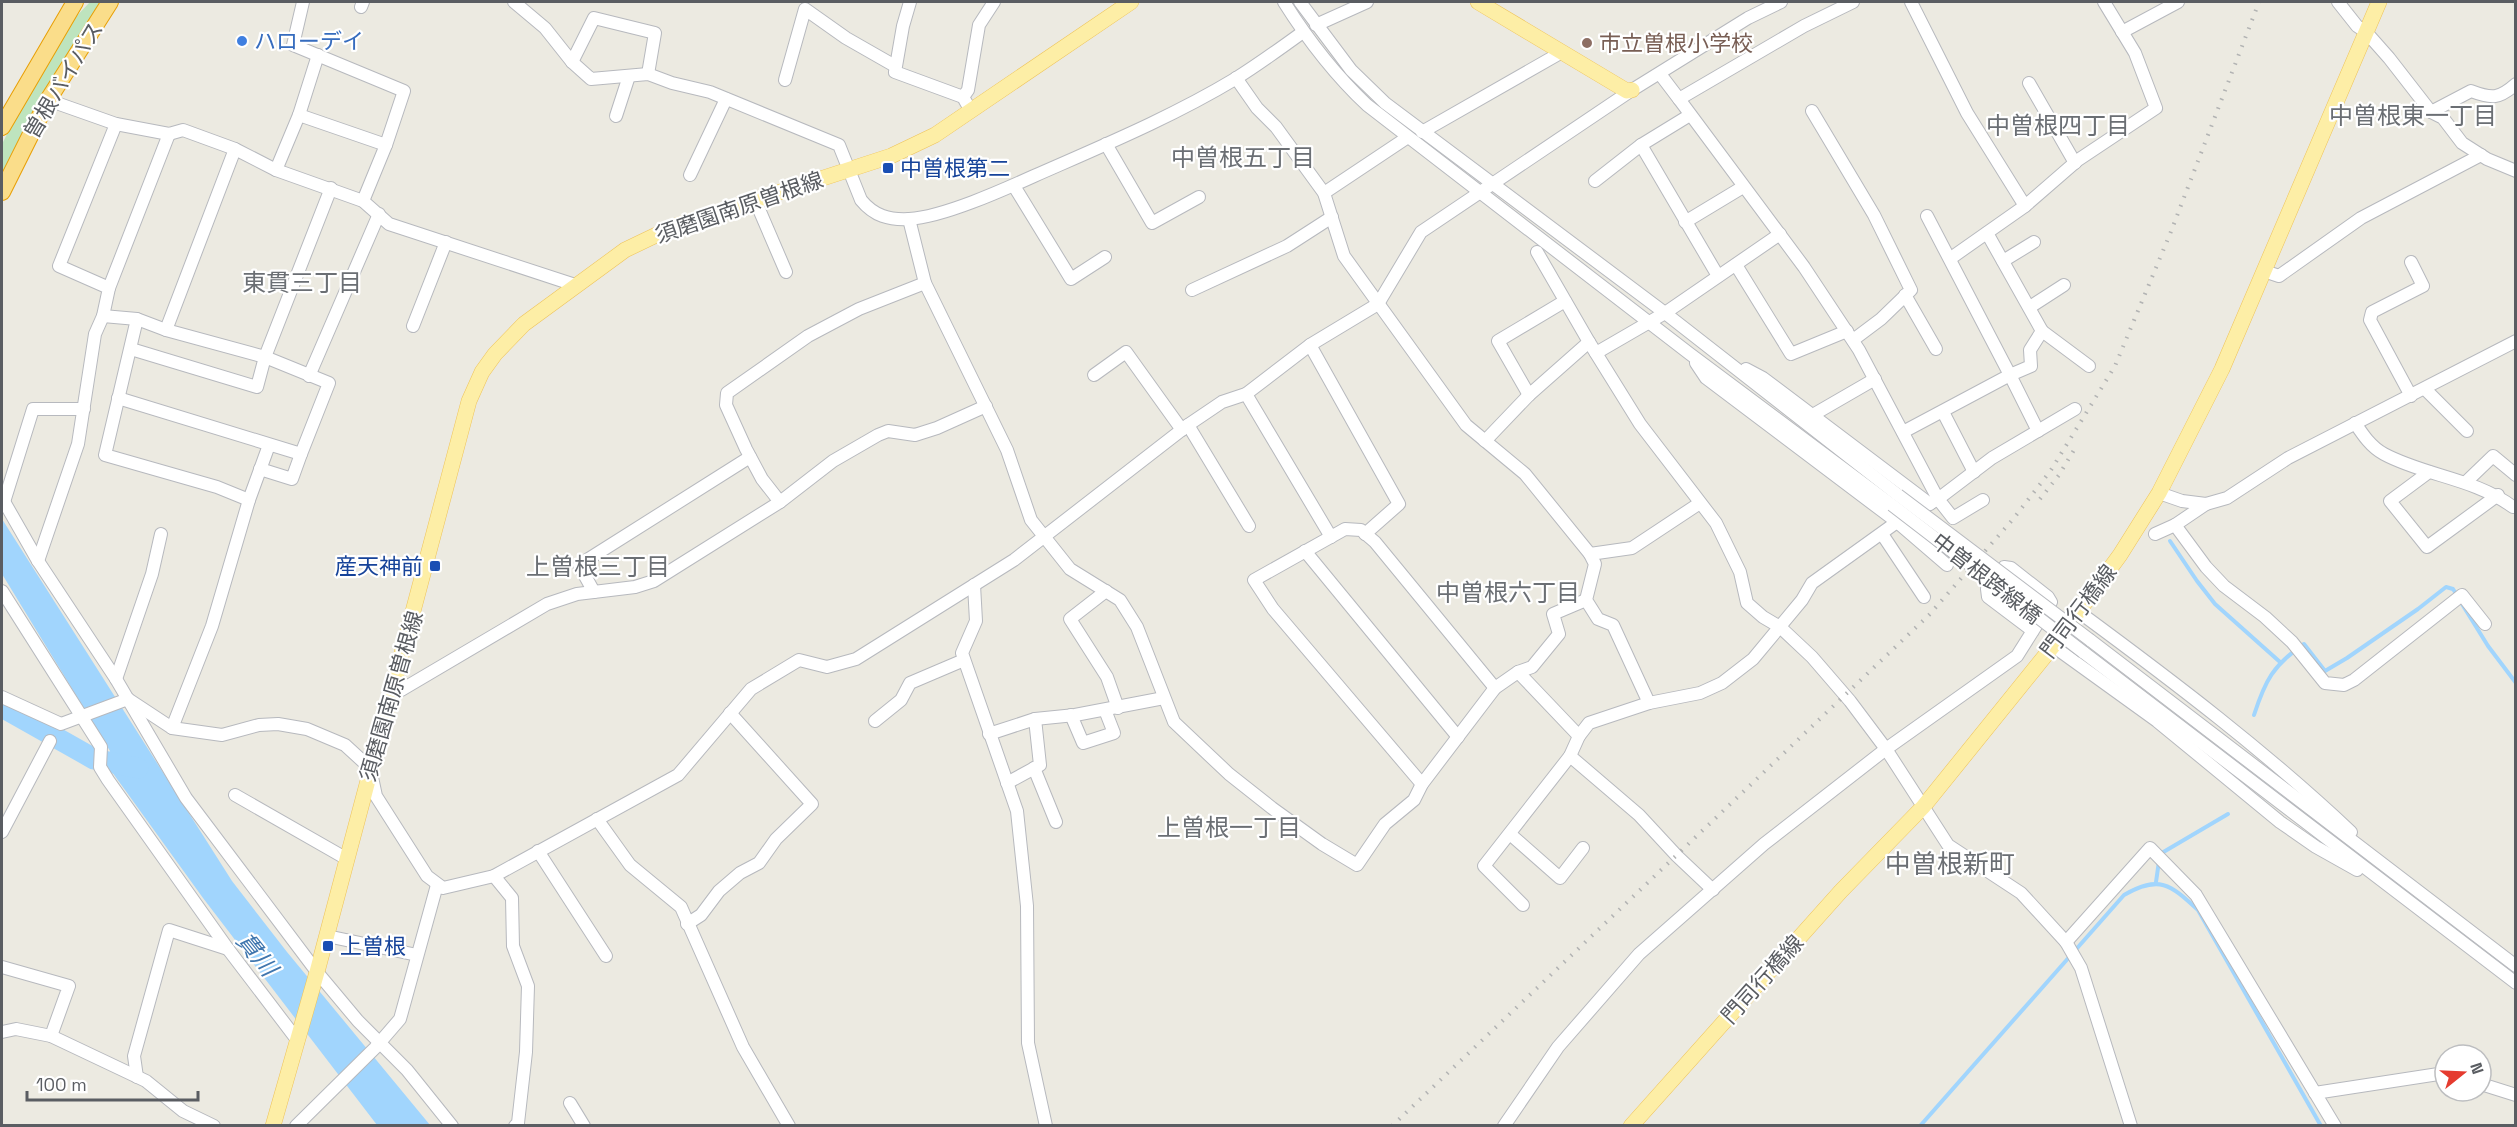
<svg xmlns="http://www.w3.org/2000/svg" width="2517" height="1127" viewBox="0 0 2517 1127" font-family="'Space Grotesk','Noto Sans JP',sans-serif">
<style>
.green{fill:#bee4be}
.water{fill:#a1d5fd}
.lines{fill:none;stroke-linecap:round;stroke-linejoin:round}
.stream{stroke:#a1d5fd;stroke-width:4}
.river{stroke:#a1d5fd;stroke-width:21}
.minor-casing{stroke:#b7b9be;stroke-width:14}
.major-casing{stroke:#eec359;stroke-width:16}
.highway-casing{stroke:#e89f05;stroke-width:18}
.minor{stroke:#fff;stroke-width:12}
.major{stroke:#fdeea6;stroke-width:15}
.highway{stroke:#fadd8a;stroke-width:16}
.rail{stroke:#b2b3b3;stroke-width:4;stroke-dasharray:1.5 8;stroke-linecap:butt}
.minor-bridge-casing{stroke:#b7b9be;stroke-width:14;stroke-linecap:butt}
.minor-bridge{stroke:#fff;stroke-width:12}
.shop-dot{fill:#3f7fe0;stroke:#fff;stroke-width:2}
.education-dot{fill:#8d6e63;stroke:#fff;stroke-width:2}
.transit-dot{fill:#1a4fb4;stroke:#fff;stroke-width:2}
.labels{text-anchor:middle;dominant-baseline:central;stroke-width:4.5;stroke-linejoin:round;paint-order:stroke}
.shop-label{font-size:22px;fill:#366cbe;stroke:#fff;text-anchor:start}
.education-label{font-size:22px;fill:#785e54;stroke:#fff;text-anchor:start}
.street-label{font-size:22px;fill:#5a5d62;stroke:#fff}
.transit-label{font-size:22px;fill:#164399;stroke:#fff;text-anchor:start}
.neighbourhood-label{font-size:24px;fill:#6b6f74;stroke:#fff}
.water-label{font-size:24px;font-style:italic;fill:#3f76ae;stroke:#fff}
.quarter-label{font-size:26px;fill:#6b6f74;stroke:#fff}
</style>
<rect width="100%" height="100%" fill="#eceae1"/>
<polygon class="green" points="90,2 101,2 34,113 2,177 2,144 29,91 71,22"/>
<polygon class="water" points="2,519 232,881 287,952 430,1125 377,1125 203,898 112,772 110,751 2,574"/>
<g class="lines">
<g class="stream">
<polyline points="2170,541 2197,581 2215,604 2280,662"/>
<polyline points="2462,604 2488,646 2516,683"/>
<path d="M2254,715C2265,681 2273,665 2304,644L2325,671L2347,658L2418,609L2446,587L2453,589L2457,595"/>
<polyline points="2160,854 2228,814"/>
<polyline points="2156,882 2159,861"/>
<path d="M1920,1126L2124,895C2159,875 2170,884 2198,910L2321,1126"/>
</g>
<polyline class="river" points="2,707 94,759 138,768"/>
<g class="minor-casing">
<g id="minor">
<polyline points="303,2 293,45 404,91 386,145 363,201"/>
<path d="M514,2L545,28L572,62L591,79L648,74L672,83L710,92L839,145L861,200C874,216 889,220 909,219C943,217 1003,190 1034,176C1102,146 1172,117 1235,79C1259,64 1281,48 1303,32"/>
<polyline points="910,2 903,26 895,72 963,97 971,111"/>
<path d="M1284,2C1308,40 1334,74 1367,105L1690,354L1892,505"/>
<polyline points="1300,2 1351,70 1385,103 1665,313 1898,495"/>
<polyline points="1911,2 1967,113 2025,206 2078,160 2156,108 2135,53 2104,2"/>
<polyline points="2338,2 2357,26 2366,32 2389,58 2431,112 2443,118 2462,143 2487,159 2516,171"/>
<polyline points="361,7 363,2"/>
<polyline points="1316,25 1367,2"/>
<polyline points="2122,32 2178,2"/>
<polyline points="572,62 594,18 655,33 648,74"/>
<polyline points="1660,74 1679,99 1804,26 1853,2"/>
<polyline points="1236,78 1257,108 1276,127 1324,193 1344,256 1466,425 1525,474 1590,554 1632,548 1700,503"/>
<polyline points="785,80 805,9 846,38 895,66"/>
<polyline points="2029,83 2075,163"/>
<polyline points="963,97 968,90 979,25 994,2"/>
<polyline points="1679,99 1804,267 1859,350 1938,499 1897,522 1812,583 1802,600 1753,659 1722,683 1700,693 1649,703 1589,723 1579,736 1570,756 1639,815 1677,856 1713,890"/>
<polyline points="48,100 116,124 169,134 183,130 235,149 276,170 363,201 389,224 575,285"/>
<polyline points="1812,111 1874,215 1911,290 1881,319 1853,340"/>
<path d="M2431,112L2471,91C2492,99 2499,99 2516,84"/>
<polyline points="299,115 386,145"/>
<polyline points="1690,115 1641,145 1718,276"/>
<polyline points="616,116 629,76"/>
<polyline points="1422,132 1562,52"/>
<polyline points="1106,144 1152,223 1199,197"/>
<polyline points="276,170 299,115 318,55"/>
<polyline points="690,175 726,99"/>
<polyline points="1595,181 1641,145"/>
<polyline points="1014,186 1071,279 1105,257"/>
<polyline points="1324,193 1408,137"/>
<polyline points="755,200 786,272"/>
<polyline points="909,219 925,283 1007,450 1031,520 1070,569 1120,600 1137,627 1174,722 1229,774 1272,808 1322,844 1357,865 1385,824 1414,800 1422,784 1495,688 1518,672 1579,736"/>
<polyline points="1685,222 1743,187"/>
<polyline points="1987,233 2042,331 2030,350 2031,366 2010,375 2038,431"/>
<polyline points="1537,252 1589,342 1640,424 1716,523 1740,572 1747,603 1763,617 1780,627 1812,657 1850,701 1886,749 1948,845 2021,893 2066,942 2081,968 2131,1126"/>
<polyline points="1951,258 2025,206"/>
<polyline points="2003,261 2034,242"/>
<polyline points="1736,265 1791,354 1847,331"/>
<polyline points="2264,271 2279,276 2361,218 2481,155"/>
<polyline points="109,288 169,134"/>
<polyline points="1192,290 1287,246 1332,217"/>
<polyline points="1905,295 1936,349"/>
<polyline points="1565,301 1498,341 1529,395 1589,342"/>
<polyline points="2030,307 2064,285"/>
<polyline points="103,316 137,319 166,330 265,357 329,383 301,454 118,398"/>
<polyline points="137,319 105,455 217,487 249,500"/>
<polyline points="413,326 446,242"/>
<polyline points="166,330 235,149"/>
<polyline points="2042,331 2089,366"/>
<polyline points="1310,345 1399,504 1365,534"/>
<polyline points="131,349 257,387 265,357 331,188"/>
<polyline points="1596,353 1665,313 1780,234"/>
<polyline points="1696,363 1706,378 1897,522 1947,565"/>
<polyline points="1746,369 1763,378 1930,504"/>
<polyline points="1094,375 1126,352 1182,430"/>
<polyline points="309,376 379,214"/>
<polyline points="2425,389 2467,431"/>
<polyline points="1246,394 1331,537"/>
<polyline points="2411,396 2370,320 2372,312 2423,286 2411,262"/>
<polyline points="1943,412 1974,472"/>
<polyline points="1811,416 1875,379"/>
<path d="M2355,423C2363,435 2371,447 2384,454C2425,476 2474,478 2513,507"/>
<polyline points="1188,425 1249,526"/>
<polyline points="1903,432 2010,375 1927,216"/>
<polyline points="1485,441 1529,395"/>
<polyline points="260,469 292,479 301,454"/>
<polyline points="2429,472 2390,501 2427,547 2498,495"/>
<polyline points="2466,482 2493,456 2516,475"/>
<polyline points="2159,493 2182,501 2206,504 2227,498 2288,458 2516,341"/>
<polyline points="2,498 38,561 116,679 186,798 317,972 358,1021 407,1070 452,1126"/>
<polyline points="1983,500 1953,518 1938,499 1992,458 2075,409"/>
<polyline points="4,502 33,409 84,409"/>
<polyline points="780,502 762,479 746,449 726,405 727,393 808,336 859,309 925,283"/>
<polyline points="2175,525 2206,504"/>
<polyline points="1882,534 1924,597"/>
<polyline points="2155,534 2175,525 2206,567 2224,586 2265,617 2292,642 2325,683 2344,685 2354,680 2462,595 2485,624"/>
<polyline points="1305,551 1458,737"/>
<polyline points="1590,554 1595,564 1586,600 1598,619 1613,625 1649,703"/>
<polyline points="38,561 78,444 95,334 103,316 109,288 59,266 116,124"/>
<polyline points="974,585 976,621 962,653 1017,811 1027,906 1028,1043 1046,1126"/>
<polyline points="2,591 101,747 100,767 108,780 228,949 298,1041"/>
<polyline points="1106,591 1070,619 1107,677 1118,708"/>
<polyline points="594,592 579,565 750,457"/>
<path d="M2079,612C2174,682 2265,751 2351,832"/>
<polyline points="2090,640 2516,966"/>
<polyline points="2053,646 2157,721 2280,822 2316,847 2357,870"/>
<polyline points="2083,652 2516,983"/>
<polyline points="1518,672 1532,667 1559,634 1553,614 1586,600"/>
<polyline points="116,679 152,574 161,534"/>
<polyline points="391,696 547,604 577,594 635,587 654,581 780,502 833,461 878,435 888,431 915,435 937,428 986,406"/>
<polyline points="2,697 61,724 128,699"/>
<polyline points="128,699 172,728 222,735 259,725 278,724 307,729 345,745 370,768 376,796 427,876 443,888 494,876 678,775 751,689 799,660 827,667 856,659 1014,560 1188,425 1222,402 1246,394 1310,345 1378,304 1421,232 1632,90 1748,18 1781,2"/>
<polyline points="1071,715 1083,743 1114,733 1105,710"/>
<polyline points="875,721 901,700 910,683 964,660"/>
<polyline points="172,728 212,626 249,500 269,445"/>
<polyline points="989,734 1035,719 1075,715 1164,698"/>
<polyline points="1034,768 1056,822"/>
<polyline points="1007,783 1040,765 1035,719"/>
<polyline points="1422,784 1273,609 1254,580 1345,529 1361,530 1375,542 1495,688"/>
<polyline points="235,795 347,859"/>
<polyline points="597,819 630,865 681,907 743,1047 789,1126"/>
<polyline points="2,832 50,741"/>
<polyline points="1510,834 1560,878 1583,848"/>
<polyline points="538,851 606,956"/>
<polyline points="494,876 512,898 513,946 528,986 526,1052 518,1123 515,1126"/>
<polyline points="1523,905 1484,866 1570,756"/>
<polyline points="687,924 701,915 719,891 740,873 759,863 776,839 812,804 730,713"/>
<polyline points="327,936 417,955"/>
<polyline points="2066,942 2150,848 2196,895 2335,1126"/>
<polyline points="2,967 69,986 51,1036"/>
<polyline points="2,1032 16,1029 51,1036 146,1081 183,1111 214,1126"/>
<polyline points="137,1077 134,1056 169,930 228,949"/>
<polyline points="2481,1084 2516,1095"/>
<polyline points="2315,1093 2445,1073"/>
<polyline points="570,1103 584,1126"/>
<polyline points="296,1126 375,1048 400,1019 437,885"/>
<polyline points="1504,1126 1558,1047 1639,954 1764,844 1886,749 2017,656 2051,602 2048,597 2011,568 2004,567 1987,589 1988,597 2033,631"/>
</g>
</g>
<g class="major-casing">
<g id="major">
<polyline points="1478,2 1627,91 1632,90"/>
<polyline points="273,1126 317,972 469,401 482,372 495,354 524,324 625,250 675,226 891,156 935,135 1131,2"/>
<polyline points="1631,1126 1841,891 1923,807 2053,646 2120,555 2159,493 2222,369 2379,2"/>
</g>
</g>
<g class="highway-casing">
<g id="highway">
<polyline points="2,127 75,2"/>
<polyline points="2,192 48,100 110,2"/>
</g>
</g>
<use href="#minor" class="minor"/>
<use href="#major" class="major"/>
<use href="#highway" class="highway"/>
<g class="rail">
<polyline points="2040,499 2059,475 2074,450"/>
<polyline points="1392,1126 1929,615 2014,518 2051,470 2115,366 2170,234 2259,2"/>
</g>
<g class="minor-bridge-casing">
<g id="minor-bridge">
<polyline points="1898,495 2090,640"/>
<polyline points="1892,505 2083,652"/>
</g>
</g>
<use href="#minor-bridge" class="minor-bridge"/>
</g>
<circle class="shop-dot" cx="242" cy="41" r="6"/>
<circle class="education-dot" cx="1587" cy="43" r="6"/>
<g class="transit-dot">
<rect x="882" y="162" width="12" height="12" rx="3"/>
<rect x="429" y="560" width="12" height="12" rx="3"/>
<rect x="322" y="940" width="12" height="12" rx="3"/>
</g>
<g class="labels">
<g class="shop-label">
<text x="254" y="41">ハローデイ</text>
</g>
<g class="education-label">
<text x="1599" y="43">市立曽根小学校</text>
</g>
<g class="street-label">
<text transform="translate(63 80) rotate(-59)">曽根バイパス</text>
<text transform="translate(739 207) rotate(-19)">須磨園南原曽根線</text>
<text transform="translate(1987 578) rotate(38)">中曽根跨線橋</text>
<text transform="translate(2078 611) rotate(-53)">門司行橋線</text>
<text transform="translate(391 696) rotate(-74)">須磨園南原曽根線</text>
<text transform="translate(1762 979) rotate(-48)">門司行橋線</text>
</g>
<g class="transit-label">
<text x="900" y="168">中曽根第二</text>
<text x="423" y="566" text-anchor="end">産天神前</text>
<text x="340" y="946">上曽根</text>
</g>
<g class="neighbourhood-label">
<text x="2413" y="115">中曽根東一丁目</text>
<text x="2058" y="125">中曽根四丁目</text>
<text x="1243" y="157">中曽根五丁目</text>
<text x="302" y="282">東貫三丁目</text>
<text x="598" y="566">上曽根三丁目</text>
<text x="1508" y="592">中曽根六丁目</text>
<text x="1229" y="827">上曽根一丁目</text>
</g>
<g class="water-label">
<text transform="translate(257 954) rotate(51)">貫川</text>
</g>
<g class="quarter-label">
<text x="1950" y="864">中曽根新町</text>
</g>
</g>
<rect width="2517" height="1127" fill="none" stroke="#5a5d62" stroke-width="6"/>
<g transform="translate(2463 1073) rotate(72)"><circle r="28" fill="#ffffff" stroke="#bdbec0" stroke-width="1.5"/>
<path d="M0-4.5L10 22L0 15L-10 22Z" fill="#e53b2f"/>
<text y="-9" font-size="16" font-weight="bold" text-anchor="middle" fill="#5a5d62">N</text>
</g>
<path d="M27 1091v9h171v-9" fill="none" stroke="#5a5d62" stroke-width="3"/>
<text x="36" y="1091" font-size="18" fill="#5a5d62" stroke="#ffffff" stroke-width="4.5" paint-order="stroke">100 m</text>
</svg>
